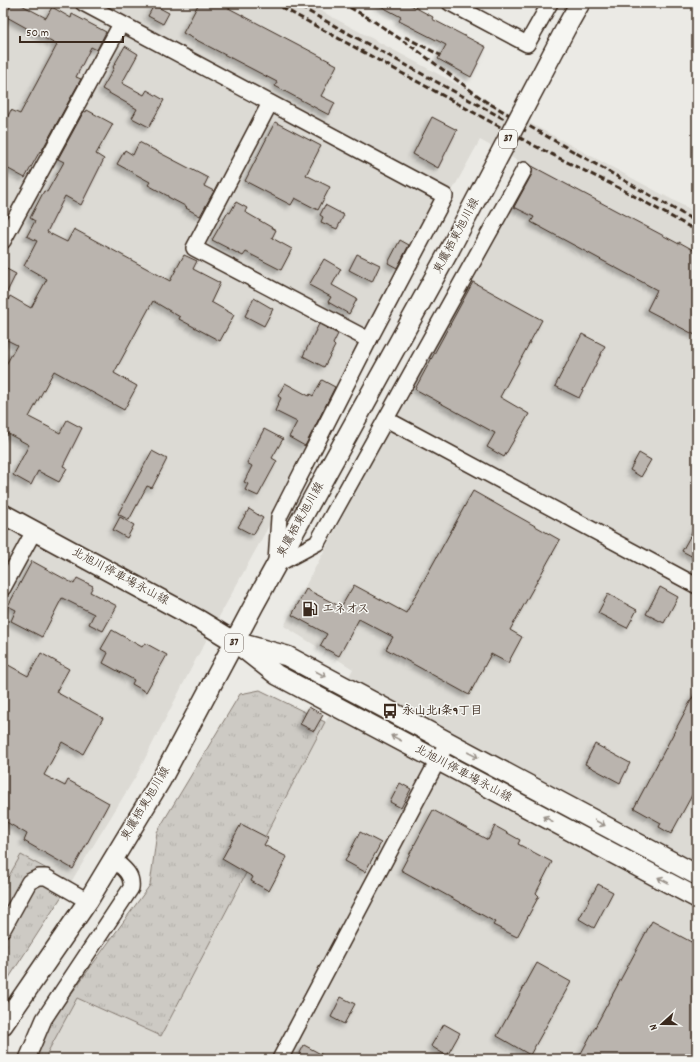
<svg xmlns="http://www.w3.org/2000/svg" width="700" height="1062" viewBox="0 0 700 1062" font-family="Dekko,'Klee One',sans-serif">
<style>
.built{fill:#dcdad4}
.grass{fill:url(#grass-tufts);stroke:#847a71}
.building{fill:#bab4ae;stroke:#3b2a1e;filter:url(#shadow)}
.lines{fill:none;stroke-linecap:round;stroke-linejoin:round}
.minor-casing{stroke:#3b2a1e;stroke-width:18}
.major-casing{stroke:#3b2a1e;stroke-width:22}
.minor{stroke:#f6f6f2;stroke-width:15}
.major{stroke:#f6f6f2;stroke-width:19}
.rail{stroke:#3b2a1e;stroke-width:3;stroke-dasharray:6 3;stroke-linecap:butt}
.major-bridge-casing{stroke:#3b2a1e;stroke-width:22;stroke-linecap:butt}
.major-bridge{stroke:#f6f6f2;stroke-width:19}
.oneway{stroke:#989088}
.labels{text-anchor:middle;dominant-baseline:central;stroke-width:3;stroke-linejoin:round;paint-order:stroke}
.shield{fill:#f6f6f2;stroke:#73675e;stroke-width:1}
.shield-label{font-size:11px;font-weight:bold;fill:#3b2a1e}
.street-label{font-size:12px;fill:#3b2a1e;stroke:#f6f6f2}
.poi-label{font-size:12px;font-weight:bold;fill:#3b2a1e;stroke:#f6f6f2;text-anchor:start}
</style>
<defs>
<pattern id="grass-tufts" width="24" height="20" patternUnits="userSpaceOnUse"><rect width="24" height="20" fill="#cdcac4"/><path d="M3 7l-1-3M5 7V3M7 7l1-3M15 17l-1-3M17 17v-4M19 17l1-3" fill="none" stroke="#b1aea8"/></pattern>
<filter id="shadow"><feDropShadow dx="-3.5" dy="3.5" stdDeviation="2" flood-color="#0004"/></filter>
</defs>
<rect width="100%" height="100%" fill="#ebeae5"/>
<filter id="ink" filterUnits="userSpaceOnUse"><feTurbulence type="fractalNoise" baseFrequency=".025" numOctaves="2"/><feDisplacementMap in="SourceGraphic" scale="8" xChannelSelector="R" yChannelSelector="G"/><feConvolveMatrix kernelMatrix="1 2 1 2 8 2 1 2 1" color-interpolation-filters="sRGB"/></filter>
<g filter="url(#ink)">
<polygon class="built" points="3,3 306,3 697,213 697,1059 44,1059 77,998 161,1036 353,669 284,626 529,167 480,140 196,659 136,776 71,882 21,856 3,886"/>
<g class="grass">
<polygon points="260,690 325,722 161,1036 77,998 44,1059 24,1059 150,885 157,832 240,694"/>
<polygon points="21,855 71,882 3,987 3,886"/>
</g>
<g class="building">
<polygon points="12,3 18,3 46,18 52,7 71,18 72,14 106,32 97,50 91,47 76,77 81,79 41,152 40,151 25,178 3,166 3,126 11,110 20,114 57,45 5,16"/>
<polygon points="199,3 219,3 337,65 321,96 335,103 329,115 275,86 277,82 183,33"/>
<polygon points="375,3 407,3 433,17 432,19 486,47 471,77 438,59 446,45 399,21 401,17"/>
<polygon points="154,5 169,13 163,24 148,16"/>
<polygon points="125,46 138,54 122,83 144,95 147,90 164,100 149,127 132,118 137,109 102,89 114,68 113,67"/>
<polygon points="87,110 113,124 96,154 104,159 81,205 65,196 47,232 67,242 74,229 170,281 184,255 197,261 193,269 220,283 211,302 234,315 220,341 179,319 180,317 153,301 114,373 137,386 124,410 54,371 29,417 60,433 67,420 82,428 63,466 67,468 59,482 38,471 31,485 13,475 29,445 3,431 3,370 17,345 3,338 3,309 10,296 31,308 47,279 24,266 37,241 27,236 35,221 30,218 44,191 47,192 64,162 58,159 84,111 86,112"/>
<polygon points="432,117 457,130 438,168 413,154"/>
<polygon points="275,122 321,146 306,175 330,187 318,210 295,198 291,205 245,181"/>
<polygon points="139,142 208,178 204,186 214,191 200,216 186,208 187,207 168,197 168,196 148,185 150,182 117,164 125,150 133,155"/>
<polygon points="532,166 679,244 679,242 697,252 697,336 647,310 657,290 531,222 534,217 514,207 532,174"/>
<polygon points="236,202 247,208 245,212 276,230 272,238 292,249 281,270 246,252 243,256 212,240 228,212 230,213"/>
<polygon points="325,205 344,215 337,229 321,222 323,217 320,215"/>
<polygon points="400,240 409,245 397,268 388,263"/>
<polygon points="357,254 380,265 372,282 349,270"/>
<polygon points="324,259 341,269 332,285 357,299 349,314 328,302 331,297 309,285"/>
<polygon points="3,267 16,274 3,300"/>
<polygon points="473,282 542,320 500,397 529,414 504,457 487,447 495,433 415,389"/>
<polygon points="254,298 273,309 264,326 245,316"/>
<polygon points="319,324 338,334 333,344 335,346 324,367 303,356"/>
<polygon points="582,334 605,346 579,398 555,386"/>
<polygon points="322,380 335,387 305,446 289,437 297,422 275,411 281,398 278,396 285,383 309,396 310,394 313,396"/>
<polygon points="264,429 283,439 272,458 277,461 258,496 245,490 248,484 244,482 252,466 247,463"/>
<polygon points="152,451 167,459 152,488 147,486 129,520 118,514"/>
<polygon points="639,453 651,460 641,477 630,470"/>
<polygon points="473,491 560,540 510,630 522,637 508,663 491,654 469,695 386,649 393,637 359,619 339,656 320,646 327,634 292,615 306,589 341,607 354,585 406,613"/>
<polygon points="249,509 263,518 253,535 238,527"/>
<polygon points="120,517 134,525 127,538 113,530"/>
<polygon points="697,524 697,559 682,551"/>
<polygon points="32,561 74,584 77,578 93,586 90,592 117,606 103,631 89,624 94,614 62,598 42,637 11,621 16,610 8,606"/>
<polygon points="660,587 678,597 664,623 646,614"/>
<polygon points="608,594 637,610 627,628 598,613"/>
<polygon points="112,630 142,647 145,643 167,655 146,692 132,684 134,680 103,663 108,653 101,649"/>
<polygon points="41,653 69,669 56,692 103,718 83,754 62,742 44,775 65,786 68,780 109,803 73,869 24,841 27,834 3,820 3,662 28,676"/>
<polygon points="697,689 697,786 671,834 659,827 661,823 634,808"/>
<polygon points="309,707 323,715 314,731 300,724"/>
<polygon points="595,744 630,763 620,783 585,764"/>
<polygon points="400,783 411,789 401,808 390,802"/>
<polygon points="433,810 488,840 495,826 520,840 518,844 552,862 536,893 539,896 517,937 493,925 495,922 401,870"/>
<polygon points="241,824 268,838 264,845 287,857 269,891 251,881 253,877 222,859"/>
<polygon points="360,832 381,843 365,872 345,861"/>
<polygon points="598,884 613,892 594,928 579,919"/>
<polygon points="652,921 697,945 697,1059 578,1059"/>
<polygon points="537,963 571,982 530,1055 497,1036"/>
<polygon points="341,997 355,1004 344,1024 331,1017"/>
<polygon points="444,1024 460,1033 447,1056 431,1046"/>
<polygon points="304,1045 330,1059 297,1059"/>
</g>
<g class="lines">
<g class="minor-casing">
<g id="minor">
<polyline points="83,3 445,196 369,340 279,517 276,562"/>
<polyline points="450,3 527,44 550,3"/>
<polyline points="270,103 194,248 369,340"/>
<polyline points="3,241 121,24"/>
<polyline points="386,419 697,586"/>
<polyline points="276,565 317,543 524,170"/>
<polyline points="3,588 34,531"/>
<polyline points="3,929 29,882 39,877 46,877 88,901"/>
<path d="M27,1059L44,1019L131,888C133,874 123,868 113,859"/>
<polyline points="280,1059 448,741"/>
</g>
</g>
<g class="major-casing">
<g id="major">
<polyline points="567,26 580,3"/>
<polyline points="3,514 199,620 235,642 277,675 697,898"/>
<polyline points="243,644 287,656 697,875"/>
<polyline points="3,1025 88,901 161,780 254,605 449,251"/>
</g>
</g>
<use href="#minor" class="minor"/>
<use href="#major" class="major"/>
<g class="rail">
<polyline points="274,3 533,145 625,191 697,231"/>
<polyline points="293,3 526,131"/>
<polyline points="342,3 372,20 418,51 485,101 697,222"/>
<polyline points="405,37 440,55"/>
</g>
<g class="major-bridge-casing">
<polyline id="major-bridge" points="449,251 567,26"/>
</g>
<use href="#major-bridge" class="major-bridge"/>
</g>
<defs><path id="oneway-shaft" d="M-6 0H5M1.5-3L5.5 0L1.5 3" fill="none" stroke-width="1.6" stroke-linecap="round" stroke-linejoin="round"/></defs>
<g class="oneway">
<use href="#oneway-shaft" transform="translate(321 674) rotate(28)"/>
<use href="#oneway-shaft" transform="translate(396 738) rotate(-152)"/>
<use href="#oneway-shaft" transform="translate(473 755) rotate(28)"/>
<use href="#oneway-shaft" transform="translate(548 819) rotate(-152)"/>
<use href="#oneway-shaft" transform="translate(600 823) rotate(28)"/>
<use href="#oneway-shaft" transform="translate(663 880) rotate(-152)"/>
</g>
</g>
<defs>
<g id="fuel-bare" transform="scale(1.2)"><path d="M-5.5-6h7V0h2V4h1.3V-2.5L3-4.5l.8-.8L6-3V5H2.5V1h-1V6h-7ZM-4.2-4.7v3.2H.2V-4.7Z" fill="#3b2a1e" stroke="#f6f6f2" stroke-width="2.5" paint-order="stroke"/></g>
<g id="bus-bare" transform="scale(1.2)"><path d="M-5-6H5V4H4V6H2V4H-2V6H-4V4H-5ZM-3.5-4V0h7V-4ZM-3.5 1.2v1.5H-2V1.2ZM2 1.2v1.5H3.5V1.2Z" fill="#3b2a1e" stroke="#f6f6f2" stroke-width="2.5" paint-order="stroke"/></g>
</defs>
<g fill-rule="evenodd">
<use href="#fuel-bare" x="310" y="609"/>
<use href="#bus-bare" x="390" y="711"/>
</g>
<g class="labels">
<g class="shield">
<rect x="499" y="130" width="18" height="18" rx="3"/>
<rect x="225" y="634" width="18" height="18" rx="3"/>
</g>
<g class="shield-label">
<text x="508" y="139">37</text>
<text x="234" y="643">37</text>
</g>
<g class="street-label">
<text transform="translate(457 236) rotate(-62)">東鷹栖東旭川線</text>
<text transform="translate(301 520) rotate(-61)">東鷹栖東旭川線</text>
<text transform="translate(120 577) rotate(28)">北旭川停車場永山線</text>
<text transform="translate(463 774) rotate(28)">北旭川停車場永山線</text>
<text transform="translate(146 804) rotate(-59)">東鷹栖東旭川線</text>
</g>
<g class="poi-label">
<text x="322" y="609">エネオス</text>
<text x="402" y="711">永山北1条9丁目</text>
</g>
</g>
<rect width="700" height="1062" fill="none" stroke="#f6f6f2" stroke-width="16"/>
<rect x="8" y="8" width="684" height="1046" fill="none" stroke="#3b2a1e" stroke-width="1.5" filter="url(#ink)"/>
<g transform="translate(662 1024) rotate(249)" stroke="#f6f6f2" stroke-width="3" paint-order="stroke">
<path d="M0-3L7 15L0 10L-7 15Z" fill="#3b2a1e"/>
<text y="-6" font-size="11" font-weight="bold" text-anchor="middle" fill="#3b2a1e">N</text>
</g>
<path d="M20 36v6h103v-6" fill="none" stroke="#3b2a1e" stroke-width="2"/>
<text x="26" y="36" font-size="12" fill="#3b2a1e" stroke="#f6f6f2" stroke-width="3" paint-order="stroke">50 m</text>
</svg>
